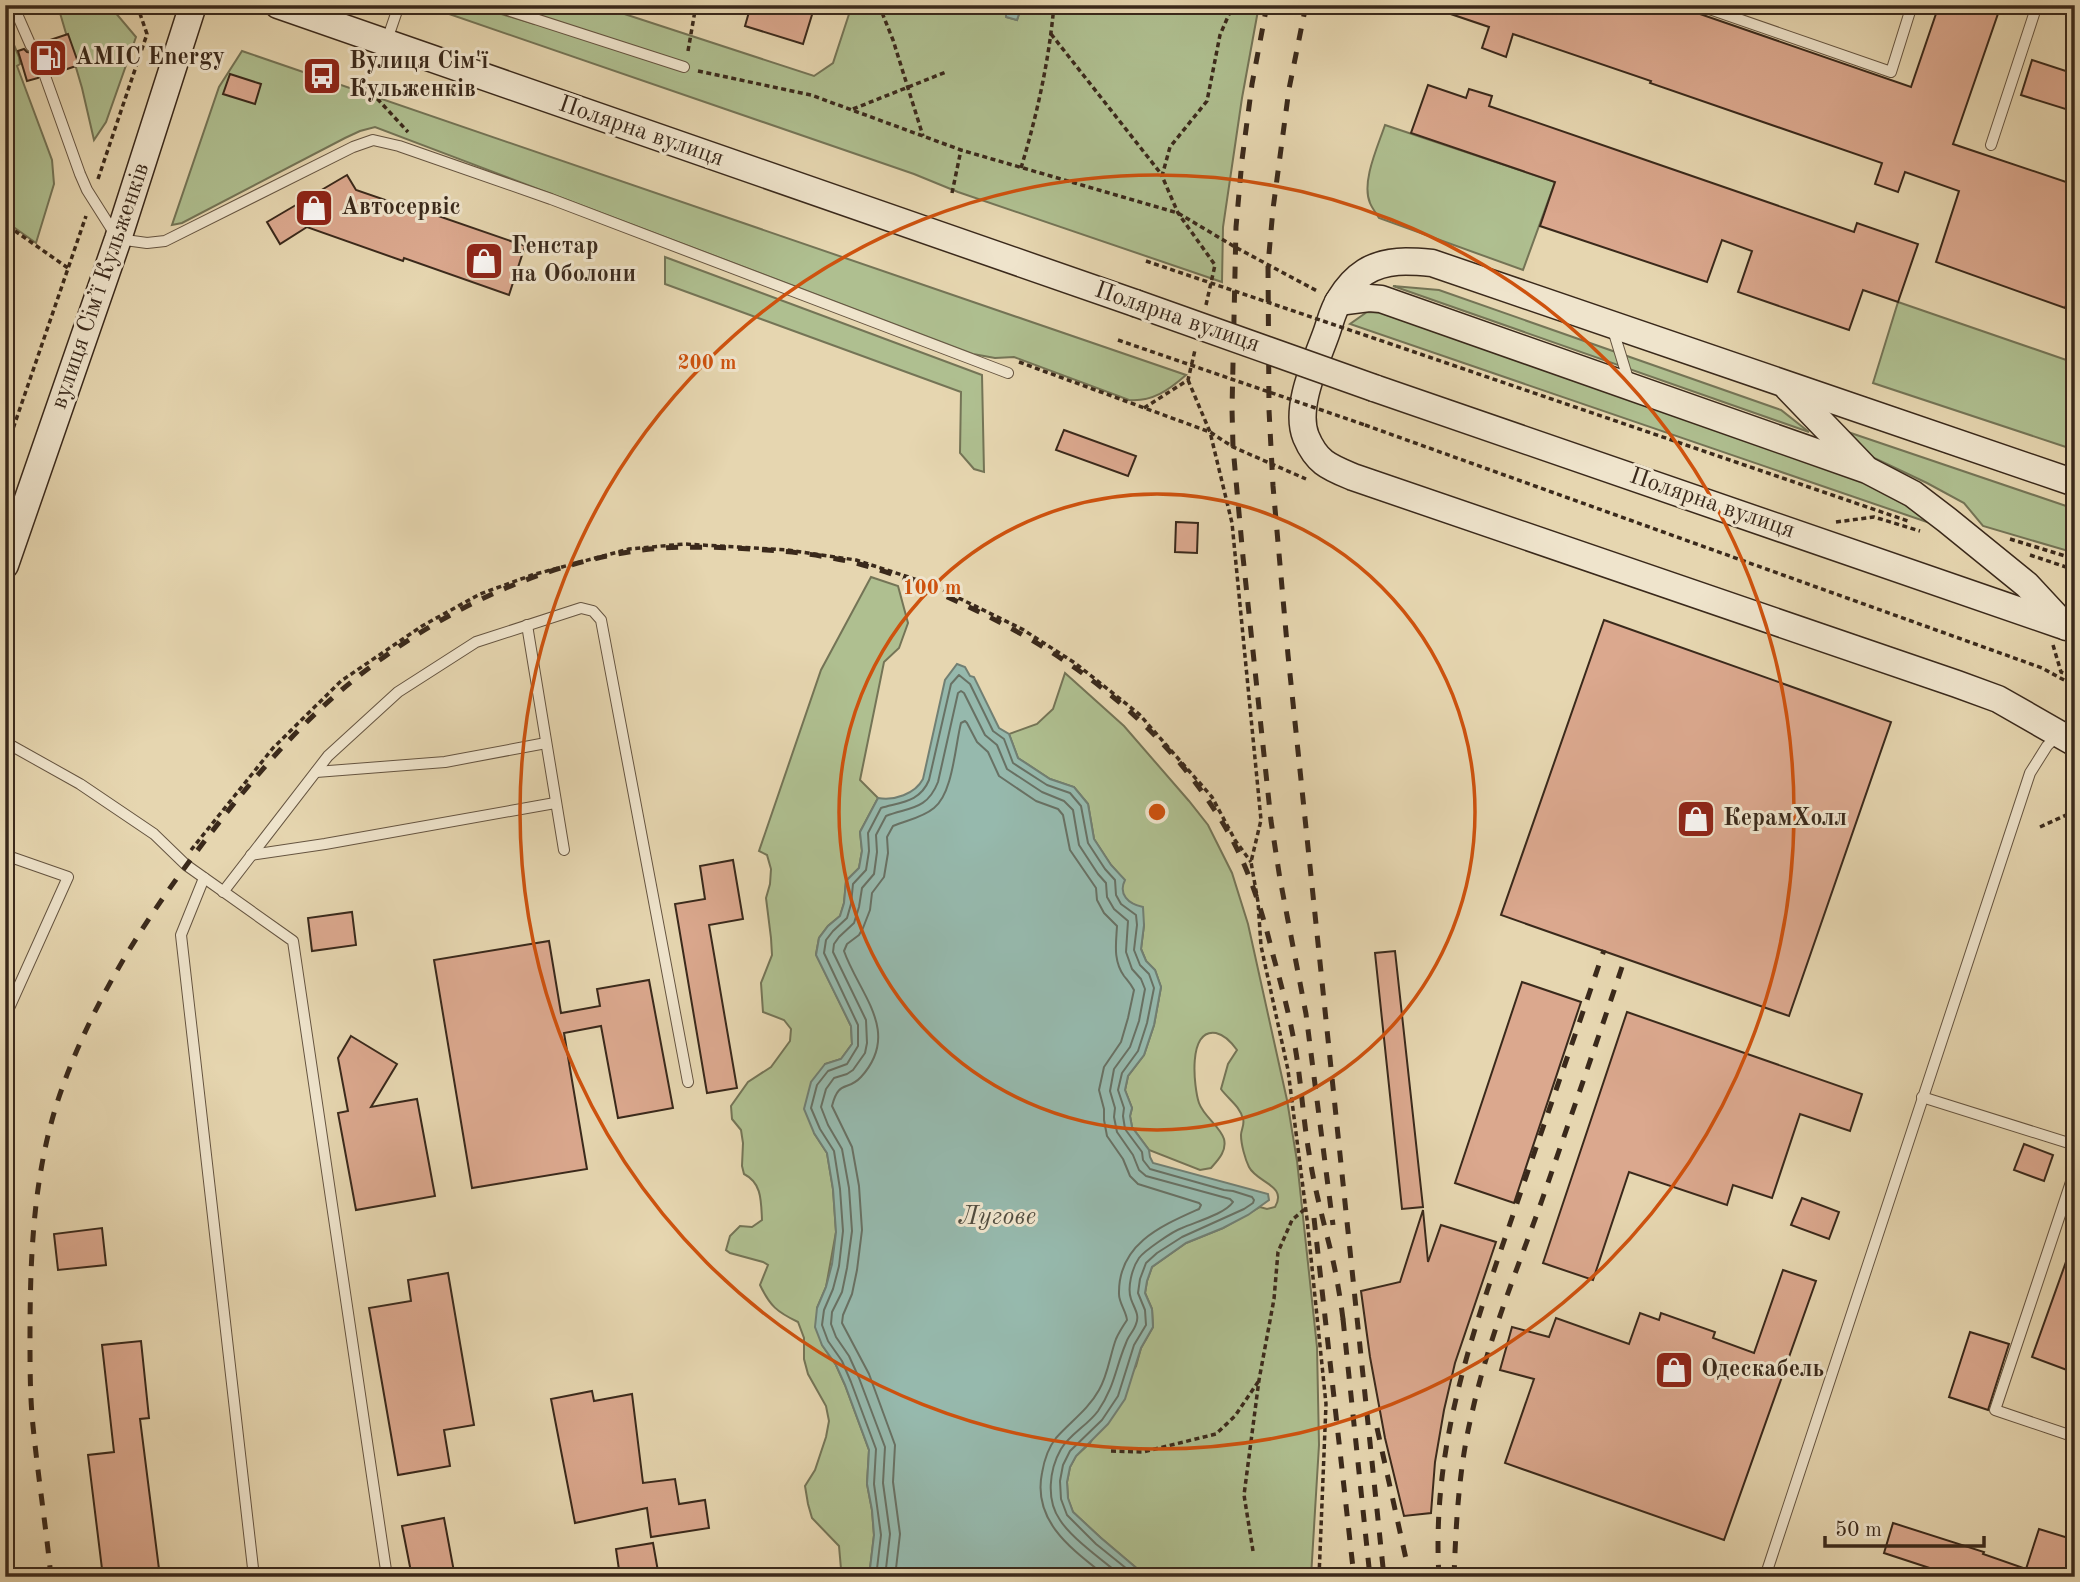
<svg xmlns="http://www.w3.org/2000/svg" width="2080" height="1582" viewBox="0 0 2080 1582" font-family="'Old Standard TT',serif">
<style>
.green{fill:#afbf90;stroke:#747456;stroke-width:2}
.water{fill:#96b9ad;stroke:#717f73;stroke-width:2}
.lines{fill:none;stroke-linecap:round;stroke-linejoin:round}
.shore{stroke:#687164;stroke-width:2}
.building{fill:#dba88e;stroke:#3a291b;stroke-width:2}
.lane-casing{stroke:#655440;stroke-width:12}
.secondary-casing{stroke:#3a291b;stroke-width:29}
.path{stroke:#3a291b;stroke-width:3.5;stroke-dasharray:5 3.5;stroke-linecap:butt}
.lane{stroke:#efe4cc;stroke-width:10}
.secondary{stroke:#efe4cc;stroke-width:26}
.rail{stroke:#3a291b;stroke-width:5;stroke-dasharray:12 12;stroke-linecap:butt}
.secondary-bridge-casing{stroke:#3a291b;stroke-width:29;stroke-linecap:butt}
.path-bridge{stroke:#3a291b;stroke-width:3.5;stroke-dasharray:5 3.5;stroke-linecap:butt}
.secondary-bridge{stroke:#efe4cc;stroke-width:26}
.ring{fill:none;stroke:#ce520e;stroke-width:3.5}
.labels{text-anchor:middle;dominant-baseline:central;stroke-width:6;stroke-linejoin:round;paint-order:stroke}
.poi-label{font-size:24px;font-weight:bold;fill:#3a291b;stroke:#efe4cc;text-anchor:start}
.street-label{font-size:24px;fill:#3a291b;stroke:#efe4cc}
.water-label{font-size:26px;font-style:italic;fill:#514d40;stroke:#efe4cc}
.centre{fill:#ce520e;stroke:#efe4cc;stroke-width:3.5}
.ring-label{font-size:21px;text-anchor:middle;font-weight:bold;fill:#ce520e;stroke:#efe4cc;stroke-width:6;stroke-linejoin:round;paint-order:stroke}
</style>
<rect width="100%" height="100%" fill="#e6d6b0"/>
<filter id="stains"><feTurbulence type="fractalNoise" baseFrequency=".00286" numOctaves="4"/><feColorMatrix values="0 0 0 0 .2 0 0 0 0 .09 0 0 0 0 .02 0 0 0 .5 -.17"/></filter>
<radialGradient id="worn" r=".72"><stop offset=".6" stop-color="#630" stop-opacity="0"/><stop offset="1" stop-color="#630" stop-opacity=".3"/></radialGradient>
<g class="green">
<polygon points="52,5 109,5 136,37 106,122 94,140 82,88 60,13"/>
<polygon points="423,5 472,5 534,24 535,11 517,5 597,5 814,76 833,63 852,5 1006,5 1006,17 1017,20 1022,5 1259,5 1242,98 1223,227 1222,282 958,192 914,174"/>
<polygon points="5,23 19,57 20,64 17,66 52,160 54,184 36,243 5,221"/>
<path d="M242,51L1186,375C1169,390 1152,402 1129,400L1014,357L995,358L973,354L375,127L360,131L345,138L182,223L172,225L219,87Z"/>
<path d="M1385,125L1555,182L1523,270L1379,218C1376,213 1372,208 1370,203C1361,182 1378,146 1385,125Z"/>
<polygon points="665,257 982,375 984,472 974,469 960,453 961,392 665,284"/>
<polygon points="1393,286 1439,290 1781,410 1809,432"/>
<polygon points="1898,302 2075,363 2075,450 1873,383"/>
<polygon points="1367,312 1387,313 1861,478 1894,496 1930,523 1350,324"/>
<polygon points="1839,429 2075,509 2075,553 1983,526 1964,503 1927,483 1872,457"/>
<path d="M871,577L898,586L908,623L899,648L884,662L860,780L878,798L860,832L862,851L859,868L846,881L844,903L840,916L828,926L819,938L816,954L851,1026L852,1044L841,1059L825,1064L814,1133L827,1153L833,1189L836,1232L826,1287L817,1308L822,1345L836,1365L845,1385L869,1450L867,1484L872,1510L874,1535L869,1577H840L841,1569L839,1546L812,1518L808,1504L805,1486L815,1470L826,1437L829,1421L826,1406L808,1374L804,1359V1338L798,1322C777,1312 770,1306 760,1285L768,1265L763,1262L730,1253L726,1250L730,1236L740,1226L752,1227L762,1220C761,1201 762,1183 744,1174L742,1166L743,1143L741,1130L732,1119L731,1106L748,1082L771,1067L790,1041L791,1029L784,1020L763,1012L761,983L772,955L771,938L766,898L770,884L771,869L767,855L759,851L821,670Z"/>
<path d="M1065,673L1124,726L1189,801L1208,825L1232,873L1248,924L1287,1100L1297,1161L1317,1347L1319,1445L1311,1577H1147L1101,1538L1073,1512L1068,1499L1067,1482L1070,1467L1076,1456L1090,1443L1136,1366L1141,1348L1153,1327L1152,1309L1145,1293L1147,1281L1152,1267L1186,1243L1223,1228L1260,1207L1267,1209L1275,1207C1288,1185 1257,1183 1249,1167C1245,1159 1241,1144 1241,1135C1241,1130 1245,1124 1243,1119C1240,1106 1228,1099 1221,1089L1228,1064L1237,1050C1232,1043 1225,1035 1216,1033C1187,1028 1194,1088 1199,1103C1204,1117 1220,1126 1224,1139C1227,1151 1218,1160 1211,1168L1200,1170L1149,1150L1132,1127L1130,1116L1132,1108L1125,1090L1128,1076L1144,1055L1154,1025L1161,987L1155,970L1146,961L1141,949L1144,925L1135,905L1127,901L1122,893V884L1124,880L1111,865L1094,839L1088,804L1074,787L1050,779L1018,758L1009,734L1037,724L1053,709Z"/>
</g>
<g class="water">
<polygon points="1006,5 1022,5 1017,20 1006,17"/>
<path d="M957,664L965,667L970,676L974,677L999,728L1009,734L1018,758L1050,779L1074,787L1088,804L1094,839L1111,865L1125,880C1118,894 1128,904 1143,907L1144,925L1141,949L1146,961L1155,970L1161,987L1154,1025L1144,1055L1128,1076L1125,1090L1132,1108L1130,1116L1132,1127L1149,1150L1150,1157L1153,1163L1268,1194L1269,1200L1248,1215L1223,1228L1186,1243L1152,1267L1147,1281L1145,1293L1152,1309L1153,1327L1141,1348L1125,1399L1108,1424L1076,1456L1070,1467L1067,1482L1068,1498L1073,1512L1101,1538L1147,1577H869L874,1535L872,1510L867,1484L869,1450L845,1385L836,1365L822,1345L815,1327L817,1308L826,1287L832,1264L836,1232L833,1189L827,1153L814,1133L804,1109L811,1082L825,1064L841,1059L852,1044L851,1026L816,955L819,938L828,926L840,916L844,903L846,881L859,868L862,851L860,832L878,798C894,801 915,794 923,779L945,680Z"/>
</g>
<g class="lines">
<g class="shore">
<path d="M876,1577L881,1535L874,1484L876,1449L851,1382L842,1361L828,1341L822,1325L824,1310L833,1289L839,1266L843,1231L840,1189L834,1151L820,1129L811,1108L817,1085L828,1071L847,1064L858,1046V1025L824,953L826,940L833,931L847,918L851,904L853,884L866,870L869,851L868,833L881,808C901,802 920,802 929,780L951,684L959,675L970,684L993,731L1004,739L1013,763L1047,785L1070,793L1081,806L1088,843L1105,869L1115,880L1116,895L1121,904L1136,915L1137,925L1134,950L1140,965L1149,974L1154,988L1147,1023L1138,1051L1122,1073L1118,1090L1124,1108L1123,1116L1125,1129L1142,1152L1143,1160L1150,1169L1224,1190L1233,1191L1252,1197L1254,1200L1253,1203L1244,1209L1182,1237L1157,1253L1146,1263L1140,1279L1138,1293L1145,1310L1146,1325L1134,1345L1118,1396L1102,1420L1070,1451L1063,1465L1060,1481L1061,1499L1067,1515L1096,1544L1137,1577"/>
<path d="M885,1577L890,1534L883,1483L885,1447L859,1378L849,1356L836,1337L831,1324L832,1312L842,1292L847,1268L852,1231L849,1188L842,1149L828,1125L821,1107L826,1089L834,1078L847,1074L853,1070L865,1053L867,1043L866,1020L833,952L834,944L839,937L854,923L859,907L862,888L874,874L877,852L876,835L886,816C910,807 927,810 938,782L958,693L961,691L964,693L985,735L997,745L1007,769L1042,792L1064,801L1073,810L1079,845L1098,874L1106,883L1107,897L1114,909L1128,921L1126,952L1132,969L1141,979L1145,989L1139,1021L1130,1047L1114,1069L1110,1091L1115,1108L1114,1117L1117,1132L1133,1155L1139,1170L1146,1176L1230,1199L1233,1202C1225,1214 1195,1222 1182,1228C1173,1231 1144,1251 1139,1258C1132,1268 1127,1288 1131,1299C1134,1308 1140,1315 1136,1324C1134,1331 1128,1336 1126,1343C1115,1369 1115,1386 1098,1411C1088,1425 1070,1434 1061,1449C1049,1470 1046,1500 1060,1520C1072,1539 1106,1563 1123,1577"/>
<path d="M895,1577L900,1534L893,1482L895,1445L869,1374L842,1323L843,1315L852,1294L857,1270L862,1230L859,1186L852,1147L832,1106C839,1079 847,1092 861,1077C902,1032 859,994 844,951L847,944L859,935L863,928L870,910L872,893L884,877L888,853L887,837L893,826C907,820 922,818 934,808C953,793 955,746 961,723L965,721L967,723L977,742L988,752L999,776L1036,801L1058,809L1063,815L1070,850L1096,888L1097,900L1104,913L1117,926C1116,944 1113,960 1124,976C1128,981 1131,984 1134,990L1128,1018L1121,1042L1104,1067L1099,1090L1104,1109V1120L1107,1136L1123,1159L1130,1176L1138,1184L1199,1203L1201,1205L1199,1209C1161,1226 1118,1244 1119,1294C1119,1303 1126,1311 1127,1320C1123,1326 1119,1332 1116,1339C1110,1355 1108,1375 1099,1390C1088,1410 1070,1422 1056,1438C1048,1448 1044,1461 1042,1473C1032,1522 1073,1550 1107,1577"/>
</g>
</g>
<g class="building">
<polygon points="751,5 815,5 803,44 745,26"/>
<polygon points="1434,5 1674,5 1911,87 1939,5 2001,5 1953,144 2075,185 2075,280 2065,308 1936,262 1959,191 1905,172 1898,192 1875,184 1882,163 1650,83 1651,81 1513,34 1506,57 1482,48 1489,27 1433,8"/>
<polygon points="68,34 79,65 52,74 49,70 43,69 39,72 38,78 27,81 18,51 24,49 27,52 33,53 37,50 38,44"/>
<polygon points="2032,60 2075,74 2075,112 2021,95"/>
<polygon points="230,74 261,84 255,104 223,94"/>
<polygon points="1428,85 1466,98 1469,89 1492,96 1489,106 1637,157 1854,232 1857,223 1918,244 1898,302 1863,290 1849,330 1738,292 1752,251 1722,240 1707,282 1540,226 1555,182 1411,133"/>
<polygon points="347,175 356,190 423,213 424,211 525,246 509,295 404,258 403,261 307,227 280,244 267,222"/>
<polygon points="1064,430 1136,456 1128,476 1056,450"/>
<polygon points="1176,522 1198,523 1197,553 1175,552"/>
<polygon points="1604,620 1891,722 1789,1016 1501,915"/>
<polygon points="733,860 743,919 709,925 737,1088 707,1093 675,904 705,899 700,866"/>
<polygon points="352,912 356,945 312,951 308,918"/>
<polygon points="549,941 561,1013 600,1006 597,989 649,980 673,1108 618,1118 601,1026 564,1033 587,1169 472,1188 434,960"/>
<polygon points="1395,951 1423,1207 1402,1209 1375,953"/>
<polygon points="1522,982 1581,1002 1514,1203 1455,1183"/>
<polygon points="1627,1012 1862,1094 1850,1131 1800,1114 1772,1198 1733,1185 1727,1205 1629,1172 1593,1280 1543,1263"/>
<polygon points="351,1036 397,1064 371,1107 417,1099 435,1196 356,1210 338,1113 348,1111 338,1058"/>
<polygon points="2024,1144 2053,1155 2044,1181 2014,1170"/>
<polygon points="1802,1198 1839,1212 1829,1239 1791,1225"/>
<polygon points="1423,1210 1428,1262 1441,1225 1496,1242 1455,1363 1444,1410 1435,1462 1431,1513 1404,1516 1385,1438 1370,1357 1361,1291 1400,1282"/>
<polygon points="102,1228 106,1265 58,1270 54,1234"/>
<polygon points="2072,1245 2075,1246 2075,1373 2032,1357"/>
<polygon points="1783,1270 1816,1281 1724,1540 1505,1463 1534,1379 1500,1370 1512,1327 1549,1337 1556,1318 1629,1344 1640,1313 1659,1320 1661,1313 1715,1332 1713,1338 1754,1353"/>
<polygon points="448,1273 474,1425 444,1430 450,1466 398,1475 369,1308 411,1301 408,1280"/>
<polygon points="1970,1332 2009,1344 1988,1410 1949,1397"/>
<polygon points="141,1341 149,1418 140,1419 160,1577 103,1577 88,1455 114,1452 102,1345"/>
<polygon points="592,1391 594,1401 632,1394 643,1483 675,1479 679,1504 705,1500 709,1528 651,1537 647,1508 575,1523 551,1399"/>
<polygon points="444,1518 455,1577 412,1577 402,1526"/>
<polygon points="1893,1523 1984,1552 1983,1554 2026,1569 2039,1529 2075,1540 2075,1547 2065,1577 1957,1577 1884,1553"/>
<polygon points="653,1543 659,1577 620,1577 616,1549"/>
</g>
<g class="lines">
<g class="lane-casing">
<g id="lane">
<polyline points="13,5 31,46"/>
<polyline points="492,5 684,67"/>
<polyline points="1698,5 1891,72 1912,5"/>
<polyline points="387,40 399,5"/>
<polyline points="45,76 80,174 87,190 118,239 147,243 165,241 353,147 373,140 399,146 551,199 1008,373"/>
<polyline points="1991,145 2037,5"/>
<polyline points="1613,330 1629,382"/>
<polyline points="527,625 564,850"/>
<polyline points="5,742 80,784 154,834 186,865 293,941 387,1577"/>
<polyline points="316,772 445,762 546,743"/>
<polyline points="5,855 68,877 5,1017"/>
<polyline points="251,855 325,844 555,803"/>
<polyline points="204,878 181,935 254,1577"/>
<polyline points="223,892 328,756 398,692 476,642 581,608 593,611 601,620 688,1082"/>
<polyline points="1922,1097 2075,1145"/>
<polyline points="2075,1170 1995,1410 2075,1437"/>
<polyline points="1765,1577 2030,773 2047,746 2058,735"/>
</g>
</g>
<g class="secondary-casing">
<g id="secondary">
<polyline points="278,5 1135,303"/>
<polyline points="1338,302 1369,298 1381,299 1867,470 1913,494 1947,520 2027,585 2066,627"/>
<polyline points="1374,388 2061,625"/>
<polyline points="1788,388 1863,466"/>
<path d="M2075,483L1432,263C1409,261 1386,259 1365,272C1354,279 1346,289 1340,299C1333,309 1330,323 1326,334C1316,362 1294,408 1306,437C1317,463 1329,467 1353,477L1957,684L1998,699L2075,743"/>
<polyline points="5,565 118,239 193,5"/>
</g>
</g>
<g class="path">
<polyline points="879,5 893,40 923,136"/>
<polyline points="1051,34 1162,175"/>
<polyline points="688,51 696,5"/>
<polyline points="698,71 811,95 961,150 1178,213 1235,247 1319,292"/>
<polyline points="360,80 408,132"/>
<polyline points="853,109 946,72"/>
<path d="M1021,168C1037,115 1049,61 1054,5"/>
<polyline points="98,179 147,34 138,8"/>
<polyline points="952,193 961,150"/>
<polyline points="5,218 8,226 68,268"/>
<polyline points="1206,305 1215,265 1178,213 1162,176 1170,147 1207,101 1220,35 1233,5"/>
<polyline points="1388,343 1908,521"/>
<polyline points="1019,362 1210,432 1233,447 1306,479"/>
<polyline points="1188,380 1210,432 1232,523 1261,820 1251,862 1258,902 1261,946 1288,1070 1307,1219 1326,1404 1319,1577"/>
<polyline points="1144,408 1188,380 1195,350"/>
<polyline points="1365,425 2042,668 2075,686"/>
<polyline points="5,452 86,216"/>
<polyline points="1836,522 1874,517 1920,531"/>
<polyline points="2010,539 2075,559"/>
<polyline points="2030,555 2075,570"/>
<polyline points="2053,645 2061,672 2075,677"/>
<polyline points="2040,827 2075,811"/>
<polyline points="191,850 273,748 341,681 422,626 480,594 532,575 629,549 684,544 788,550 856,560 930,584 1022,629 1075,663 1139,714 1212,797 1235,840 1251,862"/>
<polyline points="1111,1451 1143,1452 1216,1434 1235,1416 1258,1382"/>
<polyline points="1253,1551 1244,1495 1259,1380 1274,1299 1278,1252 1292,1220 1305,1209"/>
</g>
<use href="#lane" class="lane"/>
<use href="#secondary" class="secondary"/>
<g class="rail">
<polyline points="1267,5 1252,84 1242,160 1236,227 1232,409 1233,447 1243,557 1271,821 1280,879 1306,1014 1333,1225"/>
<polyline points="1306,5 1289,89 1273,209 1268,265 1269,410 1273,486 1288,655 1384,1577"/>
<polyline points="1314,1218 1354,1577"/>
<polyline points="1343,1319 1370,1577"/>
<polyline points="1377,1428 1410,1577"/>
<path d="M51,1577C46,1527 38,1476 33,1426C30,1397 30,1367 30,1338C30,1258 33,1177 58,1100C90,1004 146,917 207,838C256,774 308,713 373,665C453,605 549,561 650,549C683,546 717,547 751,549C788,551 826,555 863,565C900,575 935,591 969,607C1073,656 1164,725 1224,825C1248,865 1262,910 1273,955C1283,991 1293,1028 1298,1066C1302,1095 1304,1124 1309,1153C1314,1187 1323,1219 1331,1252C1337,1277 1341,1302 1344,1327"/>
<path d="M1439,1577C1431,1443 1474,1329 1516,1206C1545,1121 1575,1036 1604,950"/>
<path d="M1454,1577C1456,1522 1459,1466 1472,1413C1488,1340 1517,1270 1542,1200C1570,1119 1598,1039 1625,958"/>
</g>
<g class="secondary-bridge-casing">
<polyline id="secondary-bridge" points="1135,303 1374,388"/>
</g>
<g class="path-bridge">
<polyline points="1146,261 1388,343"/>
<polyline points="1118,340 1365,425"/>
</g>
<use href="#secondary-bridge" class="secondary-bridge"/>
</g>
<g class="ring">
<circle cx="1157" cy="812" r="318"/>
<circle cx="1157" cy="812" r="637"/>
</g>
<defs>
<g id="fuel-square" transform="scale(2.0125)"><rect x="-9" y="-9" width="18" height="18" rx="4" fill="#8f2418" stroke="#efe4cc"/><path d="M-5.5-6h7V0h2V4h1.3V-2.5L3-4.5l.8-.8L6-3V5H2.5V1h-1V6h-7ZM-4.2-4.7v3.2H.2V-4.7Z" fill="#fff"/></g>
<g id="bus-square" transform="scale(2.0125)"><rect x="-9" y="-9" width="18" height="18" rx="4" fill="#8f2418" stroke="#efe4cc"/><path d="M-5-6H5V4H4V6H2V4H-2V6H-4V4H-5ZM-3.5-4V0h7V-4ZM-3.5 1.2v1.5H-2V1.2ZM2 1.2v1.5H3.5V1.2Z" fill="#fff"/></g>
<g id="shop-square" transform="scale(2.0125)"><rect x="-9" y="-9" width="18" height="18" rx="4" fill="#8f2418" stroke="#efe4cc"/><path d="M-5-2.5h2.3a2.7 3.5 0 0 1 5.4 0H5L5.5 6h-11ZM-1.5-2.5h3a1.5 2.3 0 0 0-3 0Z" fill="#fff"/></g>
</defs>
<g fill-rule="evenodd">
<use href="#fuel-square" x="48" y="58"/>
<use href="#bus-square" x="322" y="76"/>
<use href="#shop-square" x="314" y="208"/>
<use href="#shop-square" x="484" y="261"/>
<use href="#shop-square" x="1696" y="819"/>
<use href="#shop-square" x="1674" y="1370"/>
</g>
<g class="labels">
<g class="poi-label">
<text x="75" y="58">AMIC Energy</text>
<text x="349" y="62">Вулиця Сім'ї<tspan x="349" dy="28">Кульженків</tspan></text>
<text x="341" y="208">Автосервіс</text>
<text x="511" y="247">Генстар<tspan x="511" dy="28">на Оболони</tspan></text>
<text x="1723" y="819">КерамХолл</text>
<text x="1701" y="1370">Одескабель</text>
</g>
<g class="street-label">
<text transform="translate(641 132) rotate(19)">Полярна вулиця</text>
<text transform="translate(101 286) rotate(-71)">вулиця Сімʼї Кульженків</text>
<text transform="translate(1177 318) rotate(19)">Полярна вулиця</text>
<text transform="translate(1712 504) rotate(19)">Полярна вулиця</text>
</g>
<g class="water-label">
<text x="997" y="1217">Лугове</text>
</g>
</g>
<circle cx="1157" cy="812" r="10" class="centre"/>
<g class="ring-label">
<text x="707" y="369">200 m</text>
<text x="932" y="594">100 m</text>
</g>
<rect width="2080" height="1582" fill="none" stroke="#e6d6b0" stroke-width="28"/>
<rect x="7" y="7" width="2066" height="1568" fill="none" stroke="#3a291b" stroke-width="3.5"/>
<rect x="14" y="14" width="2052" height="1554" fill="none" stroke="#3a291b" stroke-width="2"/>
<path d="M1825 1536v10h159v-10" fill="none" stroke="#3a291b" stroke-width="3.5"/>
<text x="1835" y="1536" font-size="21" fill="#3a291b" stroke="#efe4cc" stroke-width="5" paint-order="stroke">50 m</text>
<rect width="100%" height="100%" filter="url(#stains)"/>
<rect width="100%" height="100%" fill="url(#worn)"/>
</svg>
